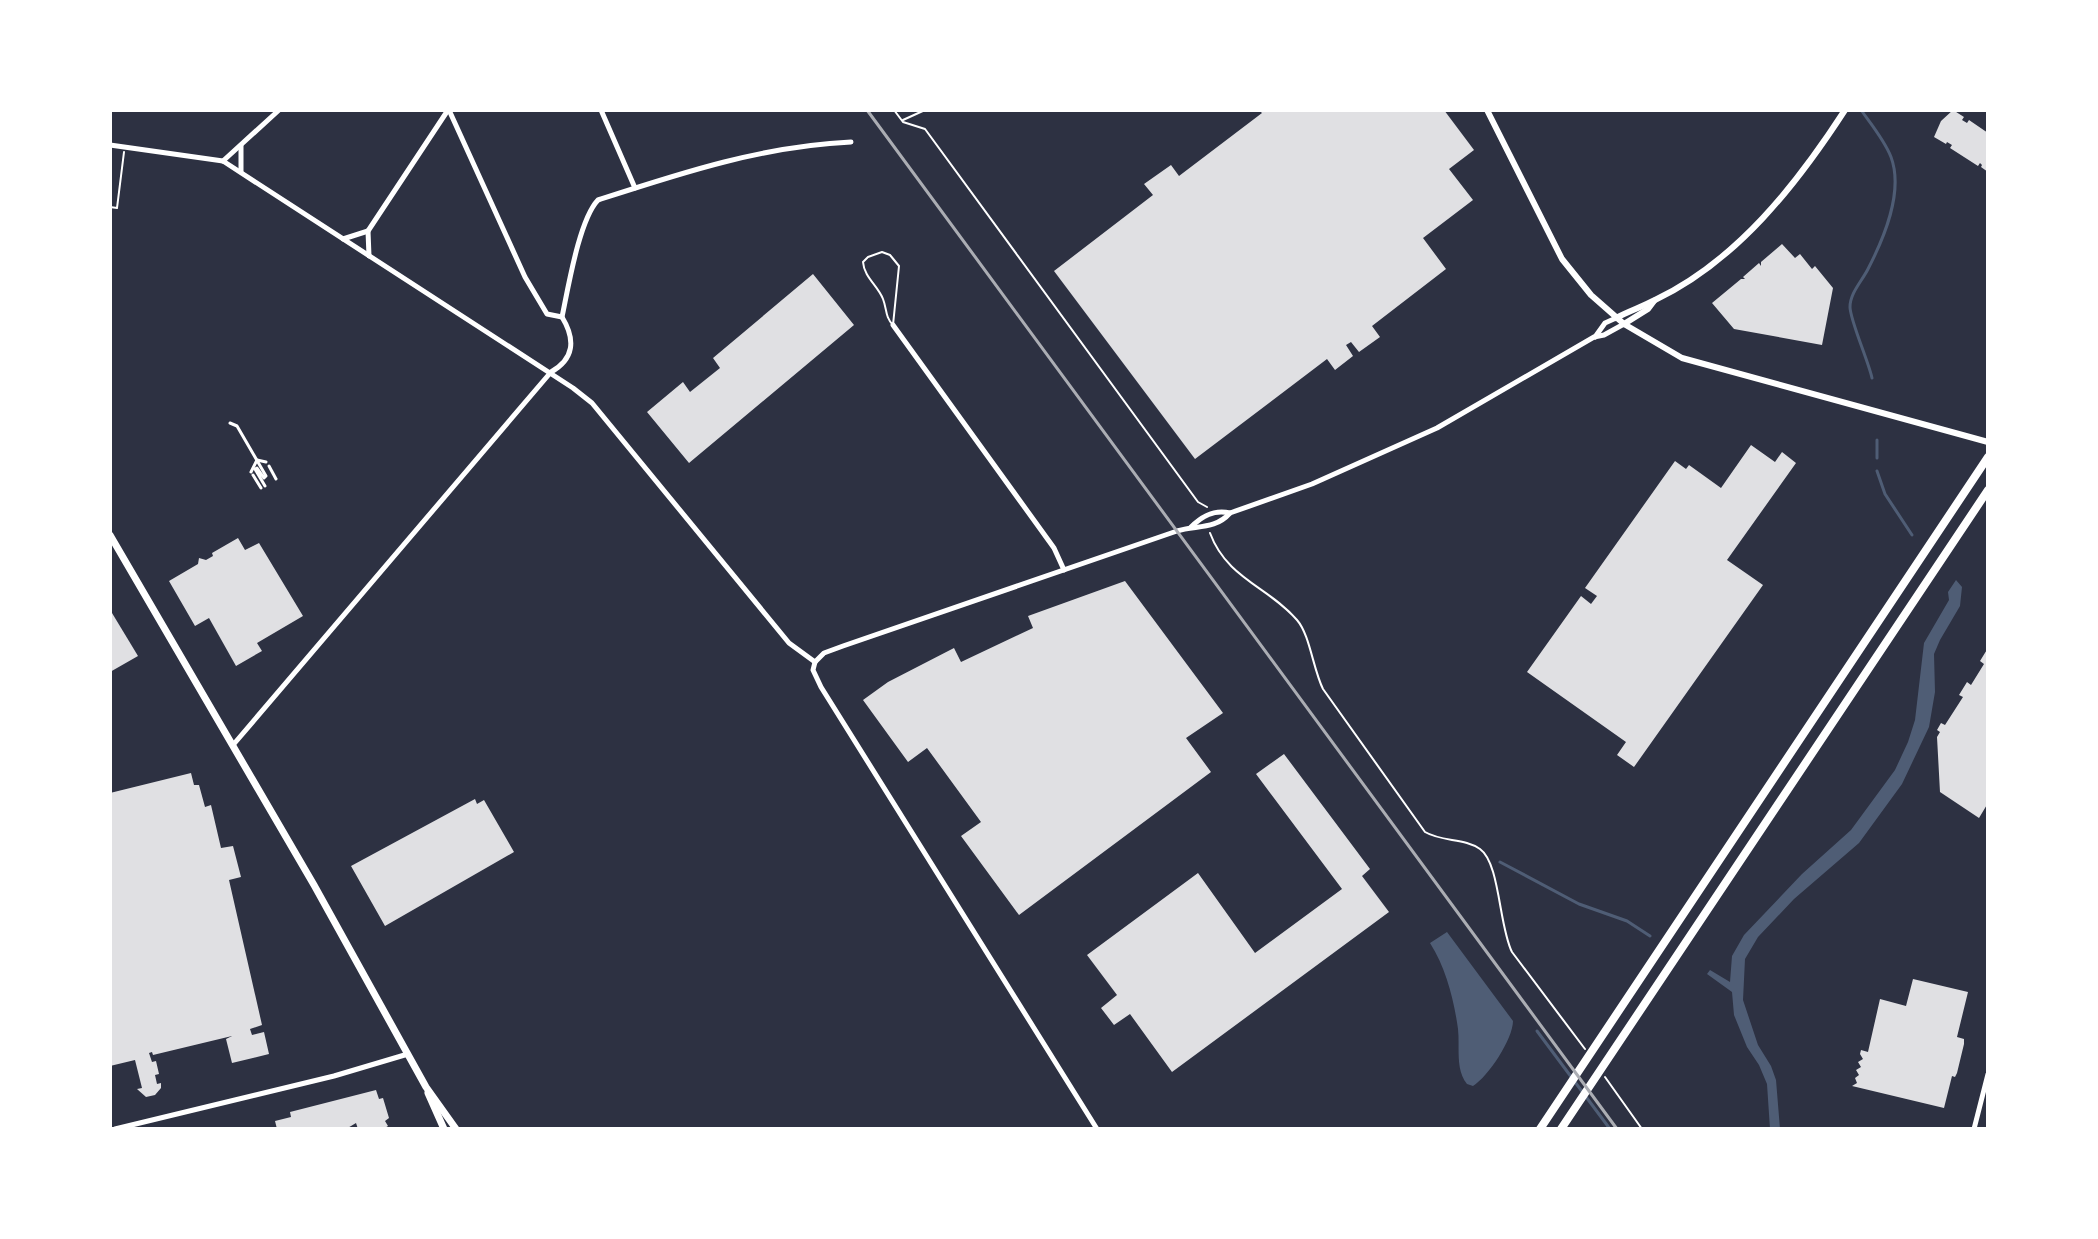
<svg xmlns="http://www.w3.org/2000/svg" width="2098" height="1239" viewBox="0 0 2098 1239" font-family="Inter,sans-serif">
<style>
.water{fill:#4f5d75}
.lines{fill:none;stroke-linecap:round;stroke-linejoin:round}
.stream{stroke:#4f5d75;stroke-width:3}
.building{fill:#e0e0e3}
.path{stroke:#fff;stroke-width:2}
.service{stroke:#fff;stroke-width:2}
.pedestrian{stroke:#fff;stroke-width:3}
.minor{stroke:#fff;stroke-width:5}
.tertiary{stroke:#fff;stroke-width:6}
.primary{stroke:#fff;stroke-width:7}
.motorway{stroke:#fff;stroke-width:8}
.rail{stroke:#abadb3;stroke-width:3}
</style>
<rect width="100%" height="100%" fill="#2d3142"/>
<g class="water">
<polygon points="1956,580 1962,587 1960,606 1940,640 1934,654 1935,692 1929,727 1902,784 1859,843 1794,899 1758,937 1745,959 1743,1000 1758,1045 1771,1066 1776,1080 1780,1129 1770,1129 1767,1084 1759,1065 1747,1047 1734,1015 1732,992 1707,974 1710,970 1730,982 1732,956 1744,935 1802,874 1851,830 1895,770 1908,742 1915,720 1924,643 1949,600 1948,592"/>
<path d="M1447,932L1513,1021C1513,1039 1488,1077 1473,1086L1467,1084C1455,1069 1460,1047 1458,1029C1454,1000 1446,968 1430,943Z"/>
</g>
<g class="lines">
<g class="stream">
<path d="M1861,110C1871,124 1885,141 1891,157C1904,192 1884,238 1868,269C1862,281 1850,293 1850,307C1850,320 1868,360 1872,378"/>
<polyline points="1877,440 1877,458"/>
<polyline points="1877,471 1885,494 1912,535"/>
<polyline points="1500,862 1579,904 1627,921 1650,936"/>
<polyline points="1537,1031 1610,1129"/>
</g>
</g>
<g class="building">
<polygon points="1259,110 1444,110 1474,150 1449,169 1473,200 1423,238 1446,269 1372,326 1380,337 1359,352 1351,342 1346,345 1353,356 1335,370 1327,359 1195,459 1054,271 1153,195 1144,184 1171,165 1179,176 1262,113"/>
<polygon points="1953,110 1964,117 1962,120 1967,123 1969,120 1988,133 1988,172 1981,167 1982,165 1980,163 1978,166 1950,148 1952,145 1947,142 1946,144 1934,137 1941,121"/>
<polygon points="1782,244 1795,258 1800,254 1812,269 1815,266 1833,288 1822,345 1734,329 1712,303 1741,279 1745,279 1743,277 1759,263 1761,266 1761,262"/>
<polygon points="813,274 854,325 689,463 647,412 683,382 690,392 720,368 713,358"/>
<polygon points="1751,445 1775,462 1782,452 1796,463 1727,560 1763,585 1634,767 1617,755 1626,742 1527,672 1581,596 1591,604 1597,596 1585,588 1675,461 1686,469 1689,465 1721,488"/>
<polygon points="238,538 245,550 259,543 303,616 257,643 262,651 236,666 209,618 195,626 169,581 198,564 199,558 206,560 213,556 212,553"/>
<polygon points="1125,581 1223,713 1186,738 1211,772 1019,915 961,836 981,822 927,748 908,762 863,700 888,682 954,648 961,662 1033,628 1028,616"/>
<polygon points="112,613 138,656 110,672 110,614"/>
<polygon points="1988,648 1988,803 1979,818 1940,792 1937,737 1940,732 1937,730 1941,723 1945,725 1963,697 1959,695 1967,682 1971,685 1984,664 1980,661"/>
<polygon points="1284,754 1370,869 1362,876 1389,912 1172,1072 1130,1014 1114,1025 1101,1008 1117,995 1087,955 1198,873 1255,953 1342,889 1256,774"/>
<polygon points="191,773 194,785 199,785 205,807 211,805 221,848 233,846 241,877 229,880 262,1025 250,1029 252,1035 264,1032 269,1054 232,1063 226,1039 232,1036 153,1055 152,1052 149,1053 152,1062 156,1061 159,1074 155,1075 157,1084 161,1083 161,1088 155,1095 146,1097 137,1089 142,1088 135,1060 110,1066 110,793"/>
<polygon points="475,799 477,804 484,800 514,852 385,926 351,866"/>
<polygon points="1913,979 1968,992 1957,1037 1964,1039 1964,1044 1957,1073 1955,1077 1952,1076 1944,1108 1852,1086 1857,1083 1855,1078 1859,1075 1856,1070 1861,1067 1858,1062 1863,1059 1860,1054 1861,1050 1868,1052 1880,999 1906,1006"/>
<polygon points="376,1090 379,1099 383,1098 389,1118 385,1121 388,1126 383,1129 358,1129 356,1123 346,1129 277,1129 275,1121 291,1117 290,1112"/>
</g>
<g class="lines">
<g class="path">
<polyline points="894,110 903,122 925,129 1198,502 1207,507"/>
<polyline points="903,120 925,110"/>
<polyline points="110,207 117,208 124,152"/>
<path d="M1210,533C1227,579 1269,587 1297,620C1310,635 1313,669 1323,689L1425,832C1442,842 1465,838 1480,849C1500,863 1499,927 1512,952L1585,1049"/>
<polyline points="1605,1077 1642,1129"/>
</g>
<path class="service" d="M882,252L890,255L899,266L893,325C885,317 887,309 883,299C878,286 864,277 863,262L868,257Z"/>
<g class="pedestrian">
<polyline points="230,423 237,426 266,476 264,478 257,468 255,469 265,486"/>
<polyline points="269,466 276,479"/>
<polyline points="251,472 257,460 266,462"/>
<polyline points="253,475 261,488"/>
</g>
<g class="minor">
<polyline points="449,110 525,277 547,314 562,317"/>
<polyline points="601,110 635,188"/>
<polyline points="110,145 223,161 573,388 592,403 789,643 815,662"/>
<polyline points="223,161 279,110"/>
<polyline points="241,171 241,146"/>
<polyline points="343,239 368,231"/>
<polyline points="369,256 368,231 448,110"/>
<polyline points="893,325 1054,548 1064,570"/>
<polyline points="1595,337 1605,323 1616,318"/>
<path d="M1191,527C1202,516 1214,509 1230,513"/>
<path d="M815,662L824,653L843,646L1177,531C1196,525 1215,530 1230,513L1312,484L1437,428L1594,337L1604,335L1624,324"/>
<polyline points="815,662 813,670 821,687 1097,1129"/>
<path d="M233,745L551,372C574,359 576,340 562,317C568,289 579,220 598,200C681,173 763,146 851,142"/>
<polyline points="115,1129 334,1076 408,1054"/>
<polyline points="1974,1129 1988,1074"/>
</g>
<g class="tertiary">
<polyline points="1487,110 1562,259 1591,295 1624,324 1682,358 1988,442"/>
<path d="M1616,318C1629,311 1642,307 1655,300C1737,261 1797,184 1845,110"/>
<polyline points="1624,324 1648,309 1654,301"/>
</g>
<g class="primary">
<polyline points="110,535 314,885 426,1087 456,1129"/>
<polyline points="428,1093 444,1129"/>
</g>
<g class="motorway">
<polyline points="1540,1129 1988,457"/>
<polyline points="1561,1129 1988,490"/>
</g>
<polyline class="rail" points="867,110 1617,1129"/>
</g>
<rect width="2098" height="1239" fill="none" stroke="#ffffff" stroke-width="224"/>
</svg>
